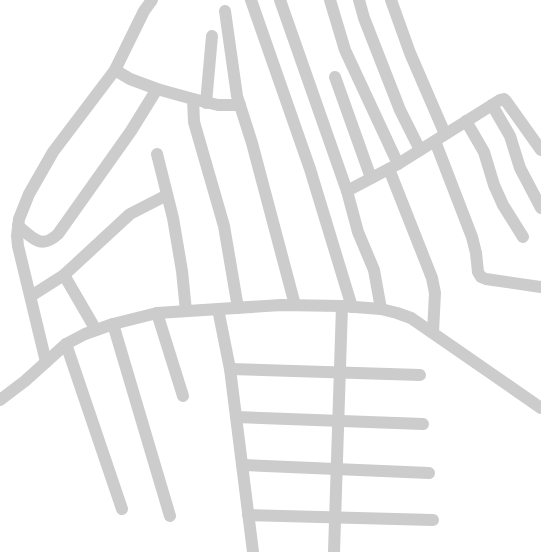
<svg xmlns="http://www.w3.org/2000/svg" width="541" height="552" viewBox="0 0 541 552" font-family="Signika,sans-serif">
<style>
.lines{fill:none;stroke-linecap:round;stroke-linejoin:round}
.minor{stroke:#ccc;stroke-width:12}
</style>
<rect width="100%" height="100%" fill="#fff"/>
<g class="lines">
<g class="minor">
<polyline points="251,0 310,169 352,307"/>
<polyline points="280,0 347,191"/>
<polyline points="330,0 345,50 398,164"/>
<polyline points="359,0 364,18 400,110 420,150"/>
<polyline points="391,0 410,53 445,134"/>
<polyline points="225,11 237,96 252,143 295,305"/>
<polyline points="115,70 130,79 157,89 193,99 218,105 240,105"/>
<polyline points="335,77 371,178"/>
<polyline points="193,99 194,122 224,226 238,308"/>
<polyline points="206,103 212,36"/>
<polyline points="492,105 510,136 520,168 541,208"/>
<polyline points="466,121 484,152 494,185 503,205 523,237"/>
<polyline points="435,141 472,237 476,253 478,272 481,277 486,279 541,287"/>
<polyline points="157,154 173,218 182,271 186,311"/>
<polyline points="389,169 432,278 435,293 433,332"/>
<path d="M18,226C33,238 41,250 58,234L131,131L157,89"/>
<polyline points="64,275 96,330"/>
<polyline points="31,296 64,275 130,214 167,195"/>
<polyline points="218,309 230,369 253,552"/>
<polyline points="381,309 374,270 358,232 347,191 398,164 500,100 504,99 506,101 541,150"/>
<polyline points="157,313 183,396"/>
<polyline points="113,324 170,516"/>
<polyline points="66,344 122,509"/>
<polyline points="46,362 18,246 17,236 19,219 29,194 53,152 115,70 144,11 152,0"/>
<polyline points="230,369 420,375"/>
<polyline points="0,400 25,381 66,344 85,334 113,324 157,313 281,305 342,306 381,309 397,313 411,318 541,408"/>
<polyline points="236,417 423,424"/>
<polyline points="242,465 429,473"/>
<polyline points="248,515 433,520"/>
<polyline points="334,552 342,306"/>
</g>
</g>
</svg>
